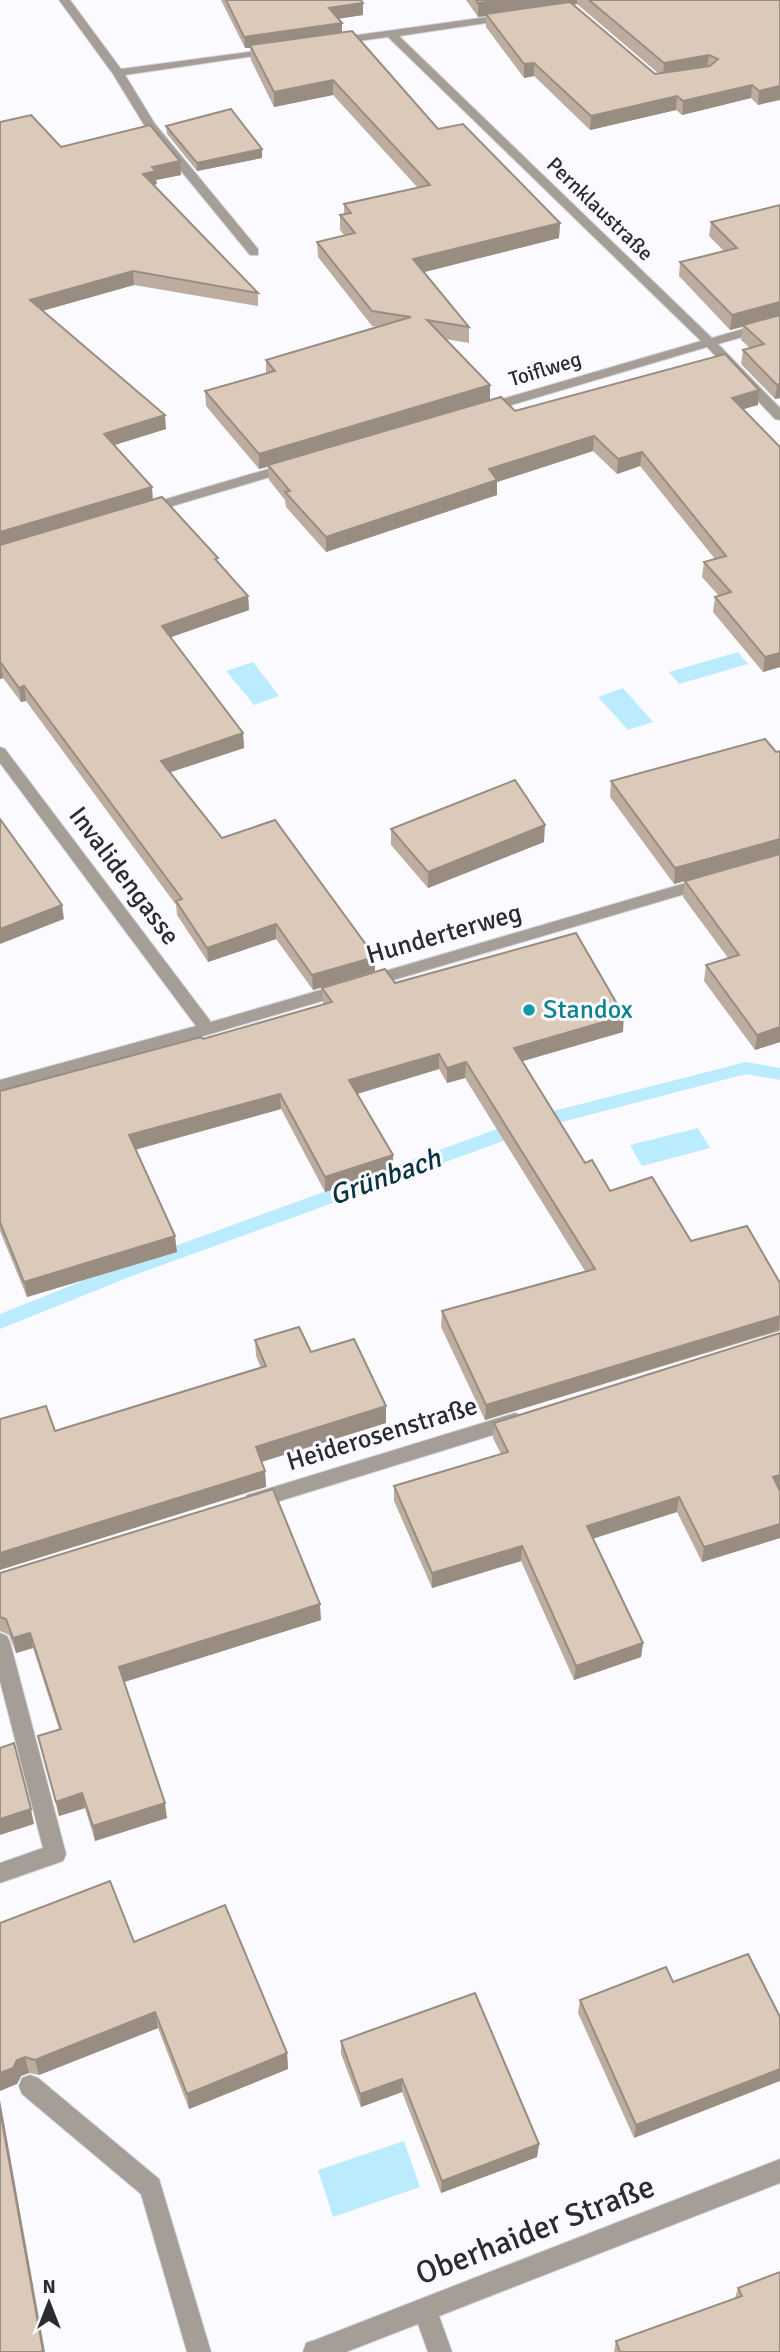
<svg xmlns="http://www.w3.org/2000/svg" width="780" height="2352" viewBox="0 0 780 2352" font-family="Signika,sans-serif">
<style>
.water{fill:#bbecfe}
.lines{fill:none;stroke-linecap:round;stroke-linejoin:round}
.stream{fill:#bbecfe;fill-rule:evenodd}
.service-casing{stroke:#d6d6da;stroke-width:2}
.minor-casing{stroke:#d6d6da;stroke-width:2}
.service{fill:#a59e97;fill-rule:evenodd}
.minor{fill:#a59e97;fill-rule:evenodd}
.wall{fill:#bcada0;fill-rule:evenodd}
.shaded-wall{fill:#998d82}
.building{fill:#dbc9ba;stroke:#998d82;stroke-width:2}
.culture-dot{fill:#0f9aa8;stroke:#fbfbff;stroke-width:2.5}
.labels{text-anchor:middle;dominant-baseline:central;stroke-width:6;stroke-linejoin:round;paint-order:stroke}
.far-street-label{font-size:21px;fill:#2c2b33;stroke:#fbfbff}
.street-label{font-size:26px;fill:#2c2b33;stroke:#fbfbff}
.culture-label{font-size:26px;fill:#0d838f;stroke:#fbfbff;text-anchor:start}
.water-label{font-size:28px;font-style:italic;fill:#08323f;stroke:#fbfbff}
.near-street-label{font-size:32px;fill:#2c2b33;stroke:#fbfbff}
</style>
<rect width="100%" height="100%" fill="#fbfbff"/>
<g class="water">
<polygon points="738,652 748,664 679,684 669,672"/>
<polygon points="253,662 279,696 254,705 226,671"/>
<polygon points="623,688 653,722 628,730 598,697"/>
<polygon points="698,1128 710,1148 642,1166 630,1145"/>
<polygon points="404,2141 420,2187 333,2217 318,2170"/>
</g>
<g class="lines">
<polygon class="stream" points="746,1062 780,1068 780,1080 746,1074 539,1128 132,1276 0,1329 0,1314 120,1266 530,1117"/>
<g class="service-casing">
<g id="service">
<polygon points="0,1633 7,1636 10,1642 66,1854 63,1861 0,1883 0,1863 43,1848 0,1681"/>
<polygon points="30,2075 38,2078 159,2179 211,2352 187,2352 141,2194 22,2094 19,2086 22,2078"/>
</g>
</g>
<g class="minor-casing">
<g id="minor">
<polygon points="59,0 70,0 121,69 278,48 280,50 274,53 125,75 155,124 258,249 258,255 250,255 146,128 113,74"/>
<polygon points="509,14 513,15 513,19 399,36 712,338 780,318 780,326 718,344 780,408 780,420 775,419 707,347 488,412 483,413 476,409 478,406 701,341 388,37 336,44 330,41 336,38"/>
<polygon points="292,462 299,466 297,469 149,513 139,513 137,510 139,507"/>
<polygon points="0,747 5,749 211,1022 706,877 714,882 712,886 207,1035 0,1092 0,1080 196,1026 0,763"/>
<polygon points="515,1413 522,1416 524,1421 522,1426 254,1509 247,1507 244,1501 247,1495 254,1493"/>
<polygon points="780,2159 780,2183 439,2316 452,2352 428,2352 418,2324 346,2352 303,2352 306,2343 315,2340"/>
</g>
</g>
<use href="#service" class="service"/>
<use href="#minor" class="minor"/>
</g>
<g class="wall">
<polygon points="221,0 361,0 363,3 363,15 338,19 342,23 342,33 438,129 560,223 559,238 423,272 469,327 469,343 445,339 490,400 515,411 758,405 743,409 780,667 763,672 713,612 715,597 719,596 702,577 704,562 715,559 640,466 617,474 593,451 497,482 497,495 326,552 286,507 285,500 269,480 268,467 259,469 206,406 205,391 266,373 266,360 378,327 372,326 318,257 317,242 344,235 340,230 340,215 344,214 344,204 418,188 333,95 274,107 251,60 250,48 245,48"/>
<path d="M466,0H780L758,105L751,98L682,115L676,110L590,130L534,76L524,78L486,27V16L478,17ZM577,4L659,74H655L574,5Z"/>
<polygon points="0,122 61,147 180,161 181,175 156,180 157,184 154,185 258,293 258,306 134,285 42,311 166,429 114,445 153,500 219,563 248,596 249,610 170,637 243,733 244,748 170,772 222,838 375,957 375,971 313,990 276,939 208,962 177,915 176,905 26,701 21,702 3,678 0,679"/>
<polygon points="166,126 262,149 262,158 197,171 167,134"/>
<polygon points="780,205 780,398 775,399 741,364 743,350 750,348 741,340 743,327 730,330 679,276 680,262 724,251 709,236 711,222"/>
<polygon points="765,739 780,1042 755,1050 704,981 706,965 728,958 683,897 685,881 714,873 674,884 610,797 611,781"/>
<polygon points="391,829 544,842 428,888 391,845"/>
<polygon points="395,983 623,1032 522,1061 585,1163 610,1191 691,1241 780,1283 780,1331 485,1420 441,1327 442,1311 585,1271 465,1078 447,1083 439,1069 357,1094 393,1155 393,1171 325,1192 281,1109 135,1150 177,1252 27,1297 0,1231 0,1091 203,1039 323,1004 322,988"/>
<polygon points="255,1340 311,1352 386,1406 386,1423 262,1462 265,1471 266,1487 55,1431 261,1368 256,1356"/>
<polygon points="494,1423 779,1489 780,1538 702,1562 677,1512 593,1538 643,1643 641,1657 574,1680 521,1561 432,1588 394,1501 394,1486 501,1454 493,1438"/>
<polygon points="0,1573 321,1620 124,1682 167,1818 95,1841 85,1808 59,1816 38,1736 59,1729 33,1648 16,1653 9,1635 0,1631"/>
<polygon points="0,1923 134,1942 287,2053 288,2069 189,2109 158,2028 39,2075 29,2073 21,2076 17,2084"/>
<polygon points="666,1967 634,2138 578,2013 580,2000"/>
<polygon points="341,2041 539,2144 537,2157 441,2193 402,2092 361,2107 341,2054"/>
<polygon points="738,2288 780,2352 614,2352 616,2341 735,2298"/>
</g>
<g class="shaded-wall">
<polygon points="502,0 577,0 577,4 488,15 486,14 486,16 478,17 478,3"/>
<polygon points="363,3 363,15 329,20 329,8"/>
<polygon points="342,23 342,34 250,45 250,48 245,48 244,37"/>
<polygon points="709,55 707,68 663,77 664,63"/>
<polygon points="534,63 534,76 524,78 524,64"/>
<polygon points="333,80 333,95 274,107 274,92"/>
<polygon points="752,85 751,98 682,115 683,101"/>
<polygon points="780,86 780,100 758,105 759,91"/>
<polygon points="677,96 676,110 590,130 591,116"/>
<polygon points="262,149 262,158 197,171 197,163"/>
<polygon points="180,161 181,175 156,180 157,184 144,187 143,174 152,167"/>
<polygon points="560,223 559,238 413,275 413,259"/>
<polygon points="133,271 134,285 31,314 30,300"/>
<polygon points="780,302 780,316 730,330 732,315"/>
<polygon points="780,384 780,398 775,399 777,385"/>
<polygon points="490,385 490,401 259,469 259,454"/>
<polygon points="759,390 758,405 730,413 732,398"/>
<polygon points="165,415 166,429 105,448 104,434"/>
<polygon points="594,436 593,451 497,482 497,495 326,552 326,537 489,469"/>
<polygon points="642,452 640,466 617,474 618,459"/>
<polygon points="152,487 153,501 0,546 0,532"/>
<polygon points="248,596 249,610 163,640 162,626"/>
<polygon points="780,653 780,667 763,672 765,657"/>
<polygon points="1,663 3,678 0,679 0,664"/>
<polygon points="24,686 26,701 21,702 19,688"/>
<polygon points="243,733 244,748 162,775 161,761"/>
<polygon points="545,825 544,842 428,888 428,872"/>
<polygon points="780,839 780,854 674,884 675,868"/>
<polygon points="62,905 64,919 0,944 0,929"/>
<polygon points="276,924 276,939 208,962 207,948"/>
<polygon points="375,957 375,971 313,990 312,975"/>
<polygon points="624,1016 623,1032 513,1064 514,1048"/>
<polygon points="780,1027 780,1042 755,1050 757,1035"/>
<polygon points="439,1054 439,1069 350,1096 349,1080"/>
<polygon points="466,1062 465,1078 447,1083 447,1068"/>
<polygon points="280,1094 281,1109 130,1151 129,1135"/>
<polygon points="393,1155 393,1171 325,1192 325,1177"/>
<polygon points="175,1236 177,1252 27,1297 24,1282"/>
<polygon points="780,1316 779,1330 485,1420 486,1405"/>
<polygon points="386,1406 386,1423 257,1463 256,1447"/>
<polygon points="265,1471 266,1487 0,1570 0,1553"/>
<polygon points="780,1475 780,1489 770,1492 773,1477"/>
<polygon points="679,1497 677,1512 586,1541 587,1526"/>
<polygon points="780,1524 780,1538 702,1562 704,1547"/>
<polygon points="522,1546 521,1561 432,1588 432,1573"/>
<polygon points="320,1604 321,1620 121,1683 119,1667"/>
<polygon points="30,1633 33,1648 16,1653 13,1638"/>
<polygon points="643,1643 641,1657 574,1680 576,1666"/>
<polygon points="82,1793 85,1808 59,1816 56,1802"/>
<polygon points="165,1803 167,1818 95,1841 93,1826"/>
<polygon points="31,1809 34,1824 0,1835 0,1819"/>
<polygon points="155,2012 158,2028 39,2075 35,2060"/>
<polygon points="287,2053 288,2069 189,2109 187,2094"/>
<polygon points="25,2057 29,2073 21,2076 17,2084 0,2091 0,2073 17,2060"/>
<polygon points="780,2069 780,2081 634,2138 636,2125"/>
<polygon points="402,2079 402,2092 361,2107 360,2094"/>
<polygon points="0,2100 45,2352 41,2352 0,2110"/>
<polygon points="539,2144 537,2157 441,2193 442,2181"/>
</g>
<g class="building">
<polygon points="226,0 361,0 363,3 329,8 342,23 244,37"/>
<polygon points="476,0 502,0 478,3"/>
<polygon points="589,0 780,0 780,86 759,91 752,85 683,101 677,96 591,116 534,63 524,64 486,14 570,2 655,74 710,66 718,59 709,55 664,63"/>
<polygon points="352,31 438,129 463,124 560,223 413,259 469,327 427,320 490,385 259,454 205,391 275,371 266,360 411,317 372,311 317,242 355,233 340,215 351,213 344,204 430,185 333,80 274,92 250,45"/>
<polygon points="231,109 262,149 197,163 166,126"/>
<polygon points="31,115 61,147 150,125 180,161 152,167 156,171 143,174 258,293 133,271 30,300 165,415 104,434 152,487 0,532 0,122"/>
<polygon points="780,205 780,302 732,315 680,262 737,248 711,222"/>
<polygon points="780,315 780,384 777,385 743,350 764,344 743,325"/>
<polygon points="725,354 759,390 732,398 780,447 780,653 765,657 715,597 731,592 704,562 726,556 642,452 618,459 594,436 489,469 497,480 326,537 285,492 290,491 268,465 501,397 515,411"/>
<polygon points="162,497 218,558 215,559 248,596 162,626 243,733 161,761 222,838 275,820 375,957 312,975 276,924 207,948 176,901 182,899 24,686 19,688 1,663 0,664 0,545"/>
<polygon points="765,739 776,752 780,751 780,839 675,868 611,781"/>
<polygon points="515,780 545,825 428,872 391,829"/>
<polygon points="0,819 62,905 0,929"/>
<polygon points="780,854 780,1027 757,1035 706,965 739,955 685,881"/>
<polygon points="576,933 624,1016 514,1048 585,1163 592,1160 610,1191 652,1177 691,1241 747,1226 780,1283 780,1316 486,1405 442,1311 595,1269 466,1062 447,1068 439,1054 349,1080 393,1155 325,1177 280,1094 129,1135 175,1236 24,1282 0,1222 0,1091 201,1037 203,1039 332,1002 322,988 385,969 395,983"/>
<polygon points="299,1327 311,1352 354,1339 386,1406 256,1447 265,1471 0,1553 0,1419 46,1406 55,1431 266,1366 255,1340"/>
<polygon points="780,1333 780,1475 773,1477 780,1491 780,1524 704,1547 679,1497 587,1526 643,1643 576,1666 522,1546 432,1573 394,1486 508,1452 494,1423"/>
<polygon points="273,1489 320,1604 119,1667 165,1803 93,1826 82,1793 56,1802 38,1736 61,1729 30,1633 13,1638 6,1619 0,1617 0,1573"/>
<polygon points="14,1743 31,1809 0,1819 0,1748"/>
<polygon points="110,1881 134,1942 225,1905 287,2053 187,2094 155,2012 35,2060 25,2057 17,2060 13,2068 0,2073 0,1923"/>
<polygon points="748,1954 780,2017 780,2069 636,2125 580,2000 666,1967 673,1982"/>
<polygon points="475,1993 539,2144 442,2181 402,2079 360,2094 341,2041"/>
<polygon points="0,2110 43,2351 41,2352 0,2352"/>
<polygon points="780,2272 780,2352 620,2352 616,2341 742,2296 738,2288"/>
</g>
<circle class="culture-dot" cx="529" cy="1010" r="7"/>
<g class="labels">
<g class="far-street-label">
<text transform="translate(600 209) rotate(44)">Pernklaustraße</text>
<text transform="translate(545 369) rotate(-17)">Toiflweg</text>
</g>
<g class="street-label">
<text transform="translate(124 876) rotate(53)">Invalidengasse</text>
<text transform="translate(444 934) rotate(-16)">Hunderterweg</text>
<text transform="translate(382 1434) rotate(-17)">Heiderosenstraße</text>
</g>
<g class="culture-label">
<text x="543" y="1010">Standox</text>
</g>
<g class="water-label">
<text transform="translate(385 1177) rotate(-20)">Grünbach</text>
</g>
<g class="near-street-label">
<text transform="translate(535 2230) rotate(-21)">Oberhaider Straße</text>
</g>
</g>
<g transform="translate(49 2303)" stroke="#fbfbff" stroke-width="5" paint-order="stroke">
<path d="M0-5L12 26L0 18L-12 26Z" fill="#2c2b33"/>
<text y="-10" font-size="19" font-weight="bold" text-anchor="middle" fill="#2c2b33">N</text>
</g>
</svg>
